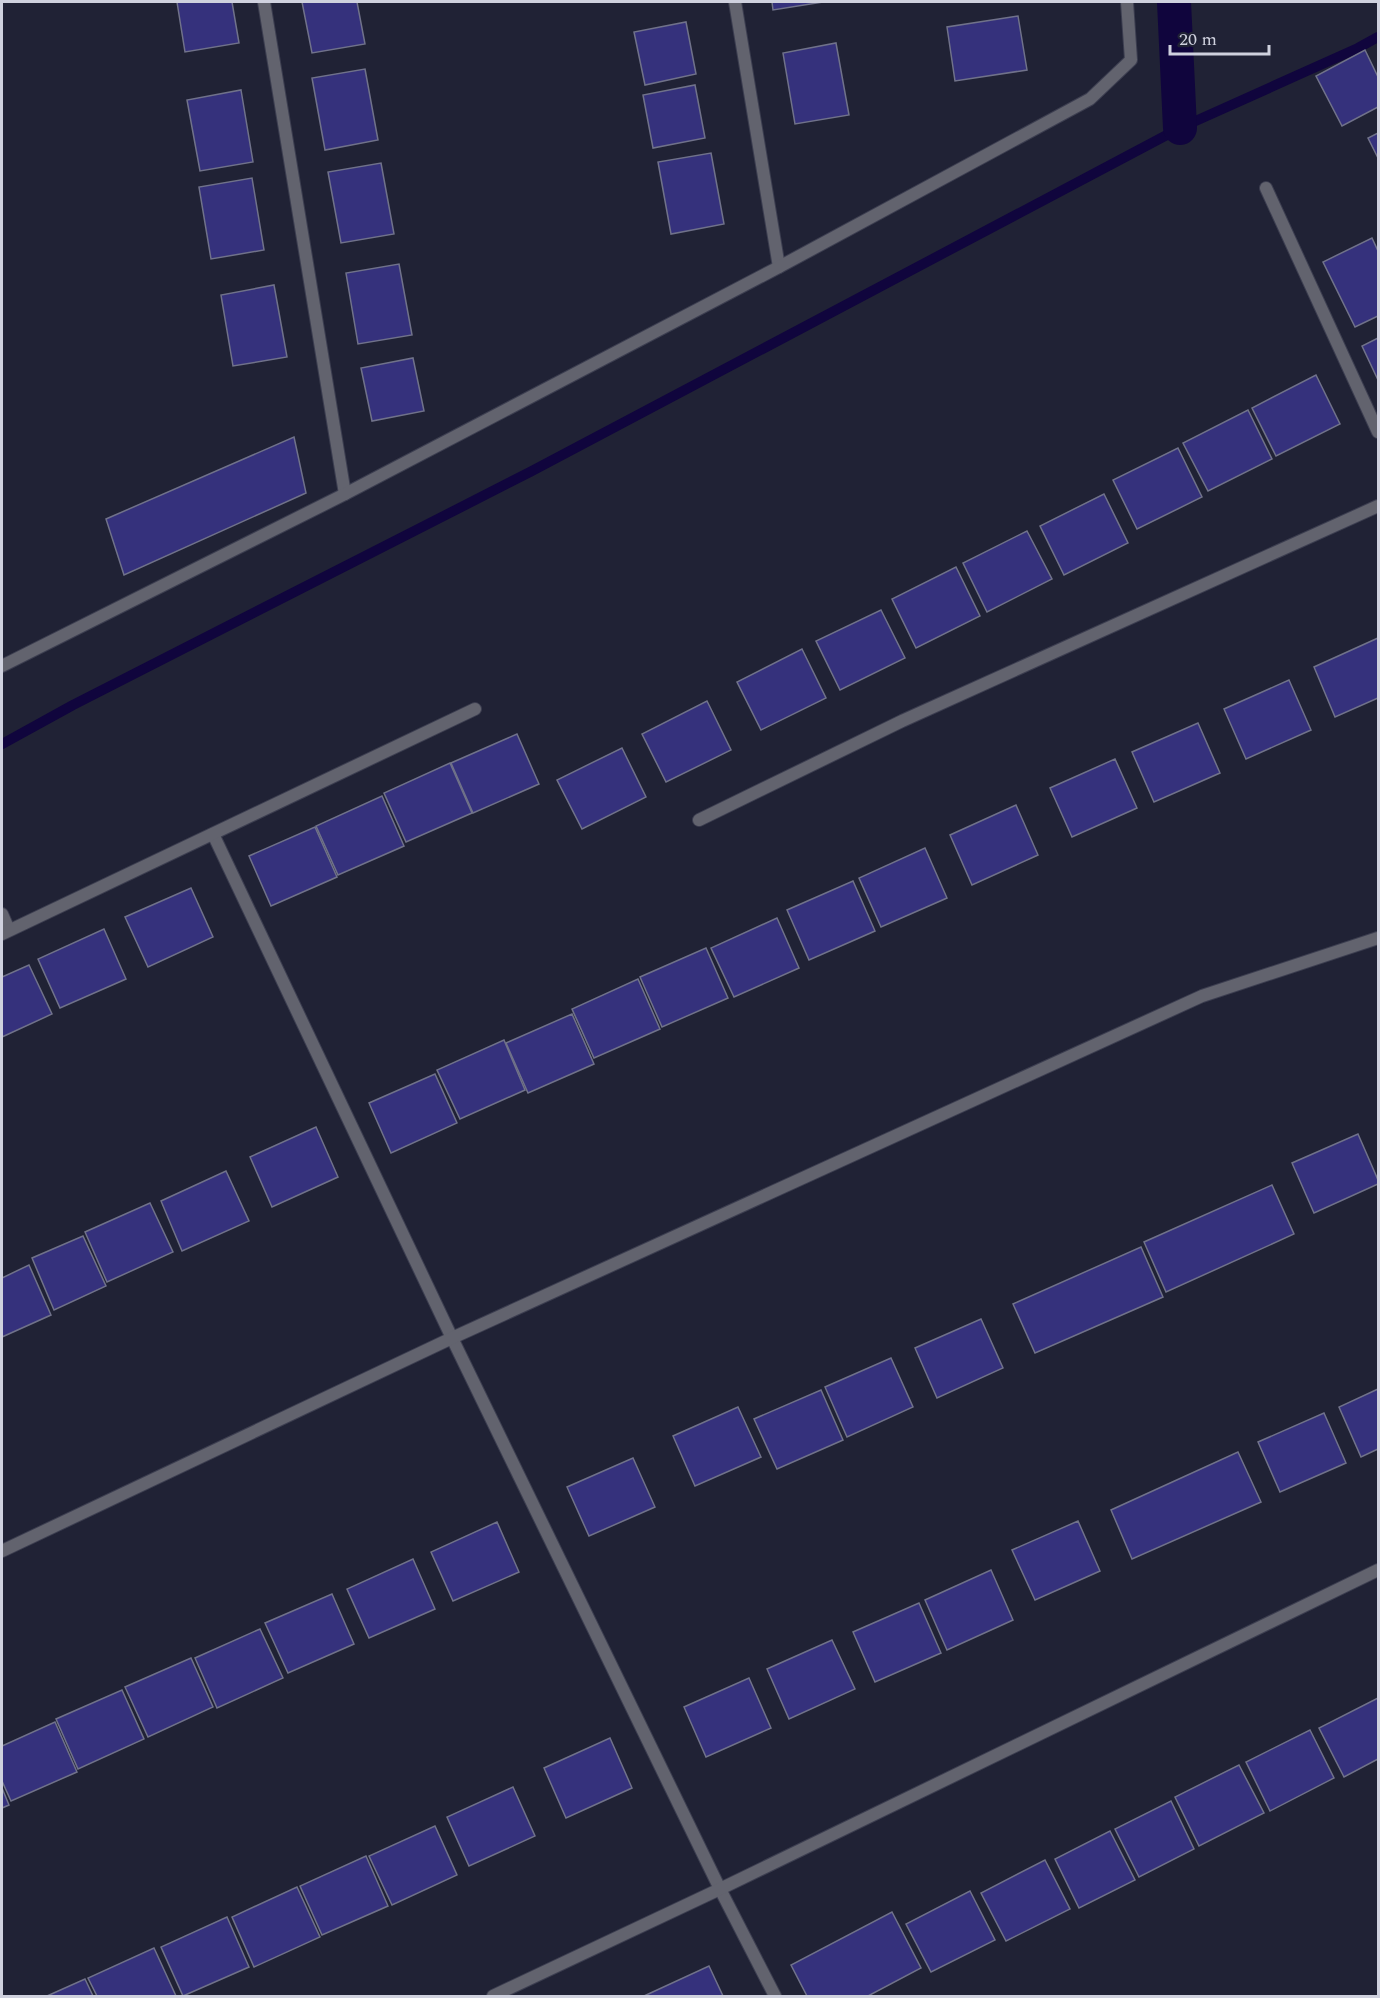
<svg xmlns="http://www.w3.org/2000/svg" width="1380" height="1998" viewBox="0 0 1380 1998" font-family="Spectral,serif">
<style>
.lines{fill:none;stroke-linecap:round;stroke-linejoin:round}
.stream{stroke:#10053d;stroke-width:10}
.canal{stroke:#10053d;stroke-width:34}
.building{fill:#35317c;stroke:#70728a;stroke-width:1.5}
.minor-casing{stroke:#3c3e50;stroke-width:14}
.minor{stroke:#62636e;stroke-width:12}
</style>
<rect width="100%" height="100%" fill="#202235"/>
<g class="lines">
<polyline class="stream" points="2,744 73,705 530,472 1180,128 1358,48 1378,37"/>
<polyline class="canal" points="1174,2 1180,128"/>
</g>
<g class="building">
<polygon points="177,2 232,2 239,43 185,52"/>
<polygon points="302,2 357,2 365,44 312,53"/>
<polygon points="772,2 823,2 773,10"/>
<polygon points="1018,16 1027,70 955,81 947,27"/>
<polygon points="686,22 696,74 645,85 634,32"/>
<polygon points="836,43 849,115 795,124 783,53"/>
<polygon points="1365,50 1378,77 1378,107 1342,126 1316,76"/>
<polygon points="365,69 378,140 325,150 312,78"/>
<polygon points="695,85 705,138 653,148 643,95"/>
<polygon points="241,90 253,162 200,171 187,100"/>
<polygon points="1378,133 1378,158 1368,138"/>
<polygon points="711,153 724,224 671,234 658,162"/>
<polygon points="381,163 394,234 341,243 328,172"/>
<polygon points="252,178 264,250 211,259 199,187"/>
<polygon points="1372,238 1378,251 1378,316 1355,327 1323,262"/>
<polygon points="399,264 412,335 358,344 346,273"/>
<polygon points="274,285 287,357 233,366 221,295"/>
<polygon points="1378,338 1378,380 1362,346"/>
<polygon points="413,358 424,411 372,421 361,368"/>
<polygon points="1316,375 1340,424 1276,456 1252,408"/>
<polygon points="1248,410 1272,459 1208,491 1183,443"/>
<polygon points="294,437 306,493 124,575 106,519"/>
<polygon points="1178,448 1202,497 1137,529 1113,480"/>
<polygon points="1104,494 1128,543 1064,575 1040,526"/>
<polygon points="1027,531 1052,579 987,612 963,563"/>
<polygon points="956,567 980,616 916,648 892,599"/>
<polygon points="881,610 905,658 840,690 816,641"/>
<polygon points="1378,638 1378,698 1335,717 1314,667"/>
<polygon points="802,649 826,698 761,730 737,682"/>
<polygon points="1289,680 1311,730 1246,759 1224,709"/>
<polygon points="707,701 731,750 666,782 642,734"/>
<polygon points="1198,723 1220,773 1154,802 1132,752"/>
<polygon points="517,734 539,784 473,813 451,763"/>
<polygon points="622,748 646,797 582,829 557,780"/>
<polygon points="1115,759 1137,808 1072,837 1050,788"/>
<polygon points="450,763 472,813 406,842 384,793"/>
<polygon points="382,796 404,846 338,875 316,826"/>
<polygon points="1016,805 1038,855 972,885 950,835"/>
<polygon points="315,827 337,877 271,906 249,856"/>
<polygon points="925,848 947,898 881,927 859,878"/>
<polygon points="853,881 875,931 809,960 787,910"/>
<polygon points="191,888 213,937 148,967 125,917"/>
<polygon points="777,918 799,968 734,997 711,948"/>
<polygon points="104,929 126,979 60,1008 38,959"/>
<polygon points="706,948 728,998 662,1027 640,977"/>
<polygon points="29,965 52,1014 2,1037 2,977"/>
<polygon points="638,979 660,1029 594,1058 572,1009"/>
<polygon points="572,1014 594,1064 528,1093 506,1043"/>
<polygon points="504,1040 525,1090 460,1119 437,1070"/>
<polygon points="435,1074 457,1123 391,1153 369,1103"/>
<polygon points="316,1127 338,1177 272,1207 250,1157"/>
<polygon points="1358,1134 1378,1180 1378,1184 1314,1213 1292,1163"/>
<polygon points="226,1171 249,1221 182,1251 161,1201"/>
<polygon points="1272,1185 1294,1234 1166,1292 1144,1242"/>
<polygon points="150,1203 173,1252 107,1282 85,1232"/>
<polygon points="83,1236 106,1286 54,1310 32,1258"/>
<polygon points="1141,1247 1163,1297 1035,1353 1013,1304"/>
<polygon points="29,1265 51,1315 2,1337 2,1278"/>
<polygon points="981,1319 1003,1368 937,1398 915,1348"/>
<polygon points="891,1358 913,1407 847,1437 825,1387"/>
<polygon points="1378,1389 1378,1449 1361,1457 1339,1407"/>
<polygon points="821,1390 843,1440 777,1469 754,1419"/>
<polygon points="738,1407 761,1457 695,1486 673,1436"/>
<polygon points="1324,1413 1346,1463 1280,1492 1258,1442"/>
<polygon points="1238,1452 1261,1502 1132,1559 1111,1510"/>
<polygon points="633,1458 655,1507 589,1536 567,1487"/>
<polygon points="1078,1521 1100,1571 1035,1600 1012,1550"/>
<polygon points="497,1522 519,1572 453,1601 431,1552"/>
<polygon points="413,1559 435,1609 369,1638 347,1589"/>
<polygon points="991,1570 1013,1620 947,1650 925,1600"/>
<polygon points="332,1594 354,1644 288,1673 265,1623"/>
<polygon points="919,1603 941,1653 875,1682 853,1632"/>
<polygon points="260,1629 283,1678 217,1708 195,1658"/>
<polygon points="832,1640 855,1689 789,1719 767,1669"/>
<polygon points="191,1658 213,1707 148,1737 125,1687"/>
<polygon points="749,1678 771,1728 706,1757 684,1707"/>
<polygon points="122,1690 144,1739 78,1769 56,1719"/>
<polygon points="1378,1698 1378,1759 1344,1777 1319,1728"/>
<polygon points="55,1722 77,1772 11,1801 2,1781 2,1746"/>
<polygon points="1310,1730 1334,1778 1270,1811 1246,1762"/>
<polygon points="610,1738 632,1788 566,1818 544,1768"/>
<polygon points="1239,1765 1264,1813 1199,1846 1175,1797"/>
<polygon points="513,1787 535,1836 469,1866 447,1817"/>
<polygon points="2,1788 9,1805 2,1808"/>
<polygon points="1171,1801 1194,1849 1139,1877 1115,1829"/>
<polygon points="435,1826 457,1875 392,1905 369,1856"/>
<polygon points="1110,1831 1135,1880 1079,1908 1055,1859"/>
<polygon points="366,1856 388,1906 322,1935 300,1886"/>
<polygon points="1045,1860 1070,1909 1006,1941 981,1893"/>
<polygon points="297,1887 320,1937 254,1967 232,1917"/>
<polygon points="970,1891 995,1940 931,1972 906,1924"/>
<polygon points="892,1912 921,1968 868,1996 807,1996 791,1965"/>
<polygon points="227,1917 249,1967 183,1996 161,1947"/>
<polygon points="154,1948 176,1996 97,1996 88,1978"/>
<polygon points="709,1966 723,1996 644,1996"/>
<polygon points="85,1979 93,1996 47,1996"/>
</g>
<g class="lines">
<g class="minor-casing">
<g id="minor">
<polyline points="264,2 345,494"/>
<polyline points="735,2 779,267"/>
<polyline points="1266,188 1378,432"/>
<polyline points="2,666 345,494 779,267 1090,99 1131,60 1127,2"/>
<polyline points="699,820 902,721 1378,506"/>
<polyline points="213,834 452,1338 720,1889 775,1996"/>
<polyline points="2,914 9,930"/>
<polyline points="2,934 475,709"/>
<polyline points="2,1551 452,1338 1202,996 1378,938"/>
<polyline points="493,1996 720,1889 1378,1570"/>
</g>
</g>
<use href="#minor" class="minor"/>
</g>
<rect width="1380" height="1998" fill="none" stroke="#cfd1de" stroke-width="6"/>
<path d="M1170 45v9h99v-9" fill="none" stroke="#cfd1de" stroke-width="3"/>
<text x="1179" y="45" font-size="18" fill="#cfd1de" stroke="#202235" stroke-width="4.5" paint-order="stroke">20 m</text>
</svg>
